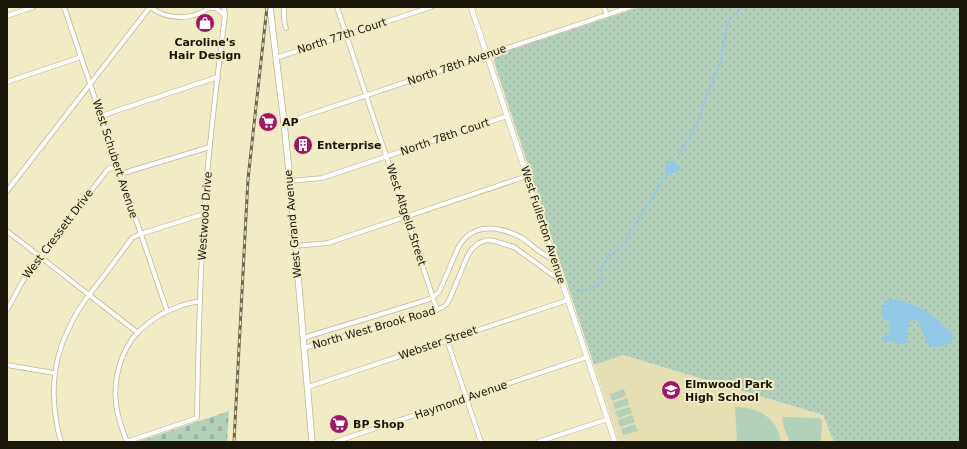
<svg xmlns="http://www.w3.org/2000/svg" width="967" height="449" viewBox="0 0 967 449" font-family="'DejaVu Sans',sans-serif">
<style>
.built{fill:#e7dfb4}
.grass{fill:url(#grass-dots)}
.cemetery{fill:url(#cemetery-stones)}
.park{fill:#b3d0bb}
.water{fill:#94c8e7}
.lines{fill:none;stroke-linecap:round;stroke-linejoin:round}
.stream{stroke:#94c8e7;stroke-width:1.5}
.minor-casing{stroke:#bdb794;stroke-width:5.5}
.tertiary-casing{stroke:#bdb794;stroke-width:6}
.secondary-casing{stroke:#bdb794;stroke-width:7}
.minor{stroke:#fff;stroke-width:4}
.tertiary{stroke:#fff;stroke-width:5}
.secondary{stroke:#fff;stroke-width:5.5}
.rail-casing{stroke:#6a6650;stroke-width:3}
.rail{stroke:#f1ebc6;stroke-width:1.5;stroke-dasharray:4.5;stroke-linecap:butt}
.labels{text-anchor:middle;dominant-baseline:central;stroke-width:4;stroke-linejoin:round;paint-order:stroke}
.street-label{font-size:11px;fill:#1a170a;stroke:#f1ebc6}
.poi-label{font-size:11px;font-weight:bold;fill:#1a170a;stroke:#f1ebc6;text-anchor:start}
</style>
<defs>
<pattern id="grass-dots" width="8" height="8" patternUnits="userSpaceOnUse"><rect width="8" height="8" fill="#b3d0bb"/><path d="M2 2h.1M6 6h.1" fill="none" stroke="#99b29f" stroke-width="1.8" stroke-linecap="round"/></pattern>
<pattern id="cemetery-stones" width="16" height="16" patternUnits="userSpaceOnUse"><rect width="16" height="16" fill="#b3d0bb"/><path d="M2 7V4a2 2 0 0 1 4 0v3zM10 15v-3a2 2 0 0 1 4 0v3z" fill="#99b29f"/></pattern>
</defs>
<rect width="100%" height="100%" fill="#f1ebc6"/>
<polygon class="built" points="623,355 823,415 834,442 619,442 594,365"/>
<polygon class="grass" points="640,7 960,7 960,442 834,442 823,415 623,355 594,365 495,65 494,59 496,55 504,52"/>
<polygon class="cemetery" points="229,411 227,442 137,442"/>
<g class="park">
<polygon points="624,389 626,396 612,401 610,394"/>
<polygon points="627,398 629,405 615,409 613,403"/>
<polygon points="630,407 632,413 618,418 615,411"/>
<path d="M735,407C759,407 777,418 781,442H737Z"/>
<polygon points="632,415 635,422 620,427 618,420"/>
<polygon points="782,417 819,418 822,420 821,442 790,442 784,428"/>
<polygon points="635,424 638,431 623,435 621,429"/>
</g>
<g class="water">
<polygon points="669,161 675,162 680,168 680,169 676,173 674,172 672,174 667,176 665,175 666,165"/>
<path d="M888,299L899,300L922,309L935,317L946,328L953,334C954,339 952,341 948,344C944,346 940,347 936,347C922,348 927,327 915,319L911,320C906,327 910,335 907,343L900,344L891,341L883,342L882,340L883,337L889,332C889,330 890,325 889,323C888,320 886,320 884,319C878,314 883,303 888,299Z"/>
</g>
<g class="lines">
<g class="stream">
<polyline points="679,155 697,124 707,93 708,90 712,87 714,76 717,72 722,58 723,47 726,29 730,19 739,11 741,7"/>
<polyline points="578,292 596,286 600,282 602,278 601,270 603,264 610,255 624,244 630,232 642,214 645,208 649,203 666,175"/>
</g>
<g class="minor-casing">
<g id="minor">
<polyline points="64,7 167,311"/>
<path d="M150,7C167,20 193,21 210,7"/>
<path d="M284,7C284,14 283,21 286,28"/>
<polyline points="337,7 437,310"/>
<polyline points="604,7 607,15"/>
<polyline points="209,8 216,8 224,15"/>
<polyline points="7,16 33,7"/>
<polyline points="276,58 431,7"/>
<polyline points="7,82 81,57"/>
<polyline points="101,116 218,77"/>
<polyline points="284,123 630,7"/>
<polyline points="120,174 210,147"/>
<polyline points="290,181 322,178 507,116"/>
<polyline points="7,191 150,7"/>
<polyline points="7,231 138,333"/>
<polyline points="295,246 328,243 527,176"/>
<polyline points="7,310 21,284 27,274 108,169 117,166"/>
<path d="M303,338L427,300L433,297L439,292L458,248C468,230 482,226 502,230C509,232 516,234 522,238C528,242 533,247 539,251C544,255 550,257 555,261"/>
<polyline points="447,340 481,442"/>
<polyline points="304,348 431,312 443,307 447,304 451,296 467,257 472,249 479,243 487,240 494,241 514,247 561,281"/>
<polyline points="7,365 54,373"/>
<polyline points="308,387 568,300"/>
<path d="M61,442C50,403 51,362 70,326C77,310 88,296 99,282C110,268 121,253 132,238L140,234L204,214"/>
<path d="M126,442L197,418C198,350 200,282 204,215C208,148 217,81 225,15L224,7"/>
<path d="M127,442C122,429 117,417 116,403C113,379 121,350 138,332C145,326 152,320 160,315C169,310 190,301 200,302"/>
<polyline points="335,442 587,357"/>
<polyline points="538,442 608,419"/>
</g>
</g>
<g class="tertiary-casing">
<polyline id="tertiary" points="471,7 615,442"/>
</g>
<g class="secondary-casing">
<polyline id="secondary" points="270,7 284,123 290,181 312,442"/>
</g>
<use href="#minor" class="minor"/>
<use href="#tertiary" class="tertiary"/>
<use href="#secondary" class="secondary"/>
<g class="rail-casing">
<polyline id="rail" points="234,442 248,179 267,7"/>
</g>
<use href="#rail" class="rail"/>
</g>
<defs>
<g id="shop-disc" transform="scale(1)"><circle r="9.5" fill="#9f1865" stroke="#f1ebc6"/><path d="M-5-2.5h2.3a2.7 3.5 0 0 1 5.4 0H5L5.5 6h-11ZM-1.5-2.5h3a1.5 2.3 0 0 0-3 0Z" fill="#fff"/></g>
<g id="supermarket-disc" transform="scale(1)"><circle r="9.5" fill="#9f1865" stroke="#f1ebc6"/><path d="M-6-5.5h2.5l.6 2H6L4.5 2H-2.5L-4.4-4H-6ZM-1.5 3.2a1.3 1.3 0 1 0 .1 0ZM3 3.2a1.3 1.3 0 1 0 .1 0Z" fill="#fff"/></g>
<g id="building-disc" transform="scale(1)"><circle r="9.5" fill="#9f1865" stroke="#f1ebc6"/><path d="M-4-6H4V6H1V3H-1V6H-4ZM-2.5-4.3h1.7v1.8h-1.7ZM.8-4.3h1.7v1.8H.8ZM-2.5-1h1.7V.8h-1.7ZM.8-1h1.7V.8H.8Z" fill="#fff"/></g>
<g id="school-disc" transform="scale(1)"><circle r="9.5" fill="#9f1865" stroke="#f1ebc6"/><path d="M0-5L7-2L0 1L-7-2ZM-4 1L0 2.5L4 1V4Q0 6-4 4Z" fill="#fff"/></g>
</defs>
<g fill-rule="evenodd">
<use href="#shop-disc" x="205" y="23"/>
<use href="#supermarket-disc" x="268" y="122"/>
<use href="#building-disc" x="303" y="145"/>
<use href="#school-disc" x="671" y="390"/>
<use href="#supermarket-disc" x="339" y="424"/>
</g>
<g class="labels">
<g class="street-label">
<text transform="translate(342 36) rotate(-18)">North 77th Court</text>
<text transform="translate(457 65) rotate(-19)">North 78th Avenue</text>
<text transform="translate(445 137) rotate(-19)">North 78th Court</text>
<text transform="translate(115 159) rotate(72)">West Schubert Avenue</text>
<text transform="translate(406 215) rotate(72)">West Altgeld Street</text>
<text transform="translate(205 216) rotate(-86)">Westwood Drive</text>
<text transform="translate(293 224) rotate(-95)">West Grand Avenue</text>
<text transform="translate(543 225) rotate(72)">West Fullerton Avenue</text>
<text transform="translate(58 234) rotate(-53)">West Cressett Drive</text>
<text transform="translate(374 328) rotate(-16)">North West Brook Road</text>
<text transform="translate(438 343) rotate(-19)">Webster Street</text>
<text transform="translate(461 400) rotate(-19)">Haymond Avenue</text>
</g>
<g class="poi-label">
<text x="205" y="42" text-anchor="middle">Caroline's<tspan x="205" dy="13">Hair Design</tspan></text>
<text x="282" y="122">AP</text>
<text x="317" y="145">Enterprise</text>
<text x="685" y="384">Elmwood Park<tspan x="685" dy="13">High School</tspan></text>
<text x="353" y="424">BP Shop</text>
</g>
</g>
<rect width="967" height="449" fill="none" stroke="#1a170a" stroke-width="16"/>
</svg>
